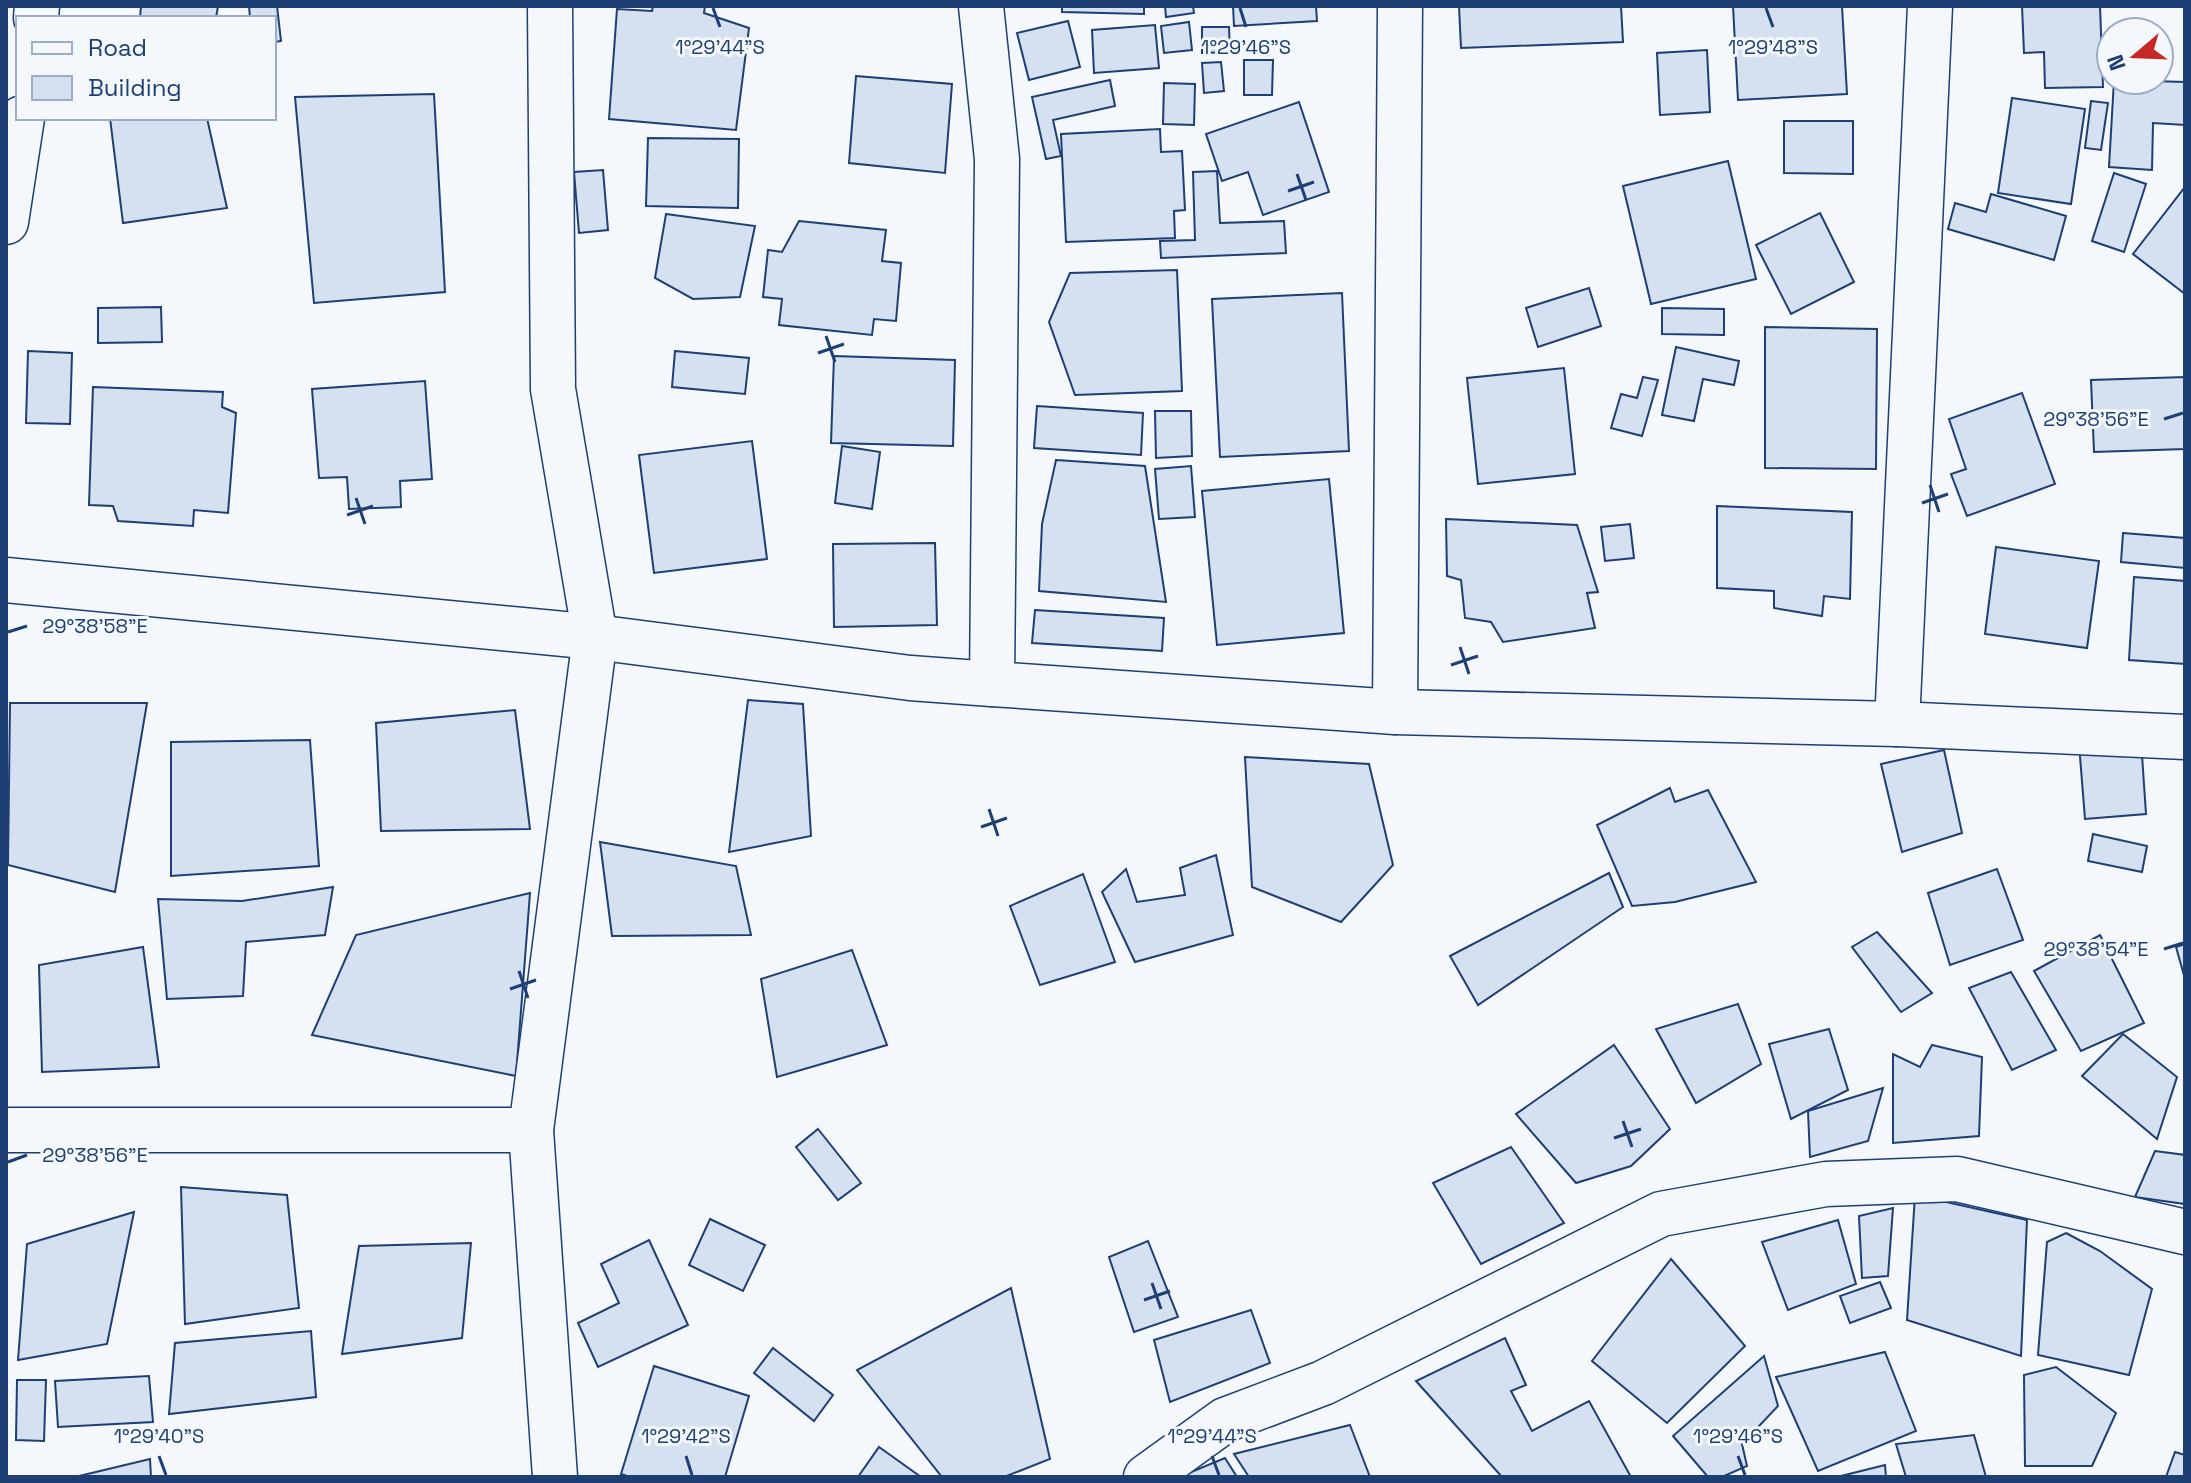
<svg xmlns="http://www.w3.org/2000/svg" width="2191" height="1483" viewBox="0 0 2191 1483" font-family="'Space Grotesk',sans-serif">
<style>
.building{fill:#d5e0f0;stroke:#1d3f73;stroke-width:2}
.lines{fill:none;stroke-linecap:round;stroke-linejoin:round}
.minor-casing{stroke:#1d3f73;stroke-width:47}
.minor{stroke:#f4f7fb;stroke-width:44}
.ticks{fill:none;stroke:#1d3f73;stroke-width:3}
.ticks-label{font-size:20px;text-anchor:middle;fill:#1d3f73;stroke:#f4f7fb;stroke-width:6;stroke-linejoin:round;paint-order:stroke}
</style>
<rect width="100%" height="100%" fill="#f4f7fb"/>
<g class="building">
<polygon points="141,6 218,6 216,18 140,18"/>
<polygon points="249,6 277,6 281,41 274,42 274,18 250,18"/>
<polygon points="653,6 705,6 704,13 749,28 736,130 609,119 617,9 652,11"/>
<polygon points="1062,6 1144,6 1144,14 1062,12"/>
<polygon points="1165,6 1193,6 1194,13 1166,17"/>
<polygon points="1233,6 1316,6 1317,21 1234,26"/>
<polygon points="1459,6 1621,6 1623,42 1461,48"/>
<polygon points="1733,6 1842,6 1847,94 1738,100"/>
<polygon points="2022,6 2100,6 2103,87 2045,88 2044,52 2024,53"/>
<polygon points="1068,21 1080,67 1029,80 1017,33"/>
<polygon points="1189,22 1192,50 1164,53 1161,26"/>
<polygon points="1155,25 1159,68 1094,73 1092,30"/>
<polygon points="1202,27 1229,27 1230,52 1202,53"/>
<polygon points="1707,50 1710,112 1660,115 1657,53"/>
<polygon points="1244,60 1273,60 1272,95 1244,95"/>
<polygon points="1221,62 1224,91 1204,93 1202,63"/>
<polygon points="856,76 952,84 945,173 849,163"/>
<polygon points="1110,80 1115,106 1053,120 1061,156 1046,159 1032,97"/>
<polygon points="2114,80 2185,82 2185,125 2153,123 2152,170 2109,167"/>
<polygon points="1164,83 1195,84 1194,125 1163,124"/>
<polygon points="434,94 445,292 314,303 295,97"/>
<polygon points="2012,98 2085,109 2071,204 1998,193"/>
<polygon points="2091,101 2108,103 2101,150 2085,148"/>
<polygon points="1299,102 1329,192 1263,215 1248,172 1222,181 1206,134"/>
<polygon points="110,118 207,118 227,208 123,223"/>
<polygon points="1784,121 1853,121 1853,174 1784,173"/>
<polygon points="1160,129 1161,152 1182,151 1185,210 1174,211 1175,238 1066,242 1061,134"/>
<polygon points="648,138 739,139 738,208 646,206"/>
<polygon points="1728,161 1756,279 1651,304 1623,186"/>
<polygon points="603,170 608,230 579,233 574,172"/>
<polygon points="1217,171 1220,223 1284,221 1286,253 1161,258 1160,241 1195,240 1193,172"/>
<polygon points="2114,173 2146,184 2124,252 2092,241"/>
<polygon points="2185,187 2185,294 2133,254"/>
<polygon points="1991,194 2066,216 2054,260 1948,229 1955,203 1986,212"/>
<polygon points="1820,213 1854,282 1791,314 1756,245"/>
<polygon points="666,214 755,226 740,297 693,299 655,278"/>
<polygon points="799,221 886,230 882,261 901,263 896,321 874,319 872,335 779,325 782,299 763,297 768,250 782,252"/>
<polygon points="1177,270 1182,391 1075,395 1049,322 1070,273"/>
<polygon points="1589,288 1601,326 1538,347 1526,308"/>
<polygon points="1342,293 1349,451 1220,457 1212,299"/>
<polygon points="161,307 162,342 98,343 98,308"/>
<polygon points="1662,308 1724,309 1724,335 1662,334"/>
<polygon points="1765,327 1877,329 1876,469 1765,468"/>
<polygon points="1676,347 1739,361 1734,385 1703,379 1694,421 1662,415"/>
<polygon points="28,351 72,353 70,424 26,423"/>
<polygon points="675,351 749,358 745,394 672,387"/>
<polygon points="834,356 955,360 953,446 831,443"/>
<polygon points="1564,368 1575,474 1478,484 1467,378"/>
<polygon points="1643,377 1658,380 1642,436 1611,428 1621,394 1637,398"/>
<polygon points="2185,377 2185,449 2094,452 2091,380"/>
<polygon points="425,381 432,479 400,481 401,507 349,509 347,477 319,478 312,389"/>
<polygon points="93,387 223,392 222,407 236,413 228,513 194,510 193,526 118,521 113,506 89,505"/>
<polygon points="2022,393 2055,484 1967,516 1951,474 1966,469 1949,419"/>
<polygon points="1037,406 1143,413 1141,455 1034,448"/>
<polygon points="1155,411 1191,411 1192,456 1156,458"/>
<polygon points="752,441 767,559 654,573 639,455"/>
<polygon points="842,446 880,452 872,509 835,503"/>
<polygon points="1056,460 1145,466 1166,602 1039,591 1042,524"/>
<polygon points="1191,466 1195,517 1159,519 1155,469"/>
<polygon points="1329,479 1344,633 1217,645 1202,491"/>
<polygon points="1717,506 1852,512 1850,599 1824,596 1822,616 1774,608 1774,591 1717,588"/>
<polygon points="1446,519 1577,525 1598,592 1587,593 1595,628 1503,642 1491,622 1465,618 1461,580 1447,576"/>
<polygon points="1630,524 1634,558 1605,561 1601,527"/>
<polygon points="2123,533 2185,538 2185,568 2121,562"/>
<polygon points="935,543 937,625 834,627 833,544"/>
<polygon points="1996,547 2099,561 2087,648 1985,634"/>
<polygon points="2134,577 2185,581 2185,664 2129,660"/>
<polygon points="1035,610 1164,618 1162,651 1032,643"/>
<polygon points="748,700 803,704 811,836 729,852"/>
<polygon points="10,703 147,703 115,892 8,865"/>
<polygon points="515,710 530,829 381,831 376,723"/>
<polygon points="310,740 319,866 171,876 171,742"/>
<polygon points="2141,740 2146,814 2085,819 2079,744"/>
<polygon points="1944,750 1962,833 1902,852 1881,764"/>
<polygon points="1245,757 1369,764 1393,865 1341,922 1252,887"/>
<polygon points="1670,788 1675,802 1708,790 1756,882 1675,902 1632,906 1597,825"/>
<polygon points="2093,834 2147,846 2142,872 2088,861"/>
<polygon points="600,842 736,866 751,935 612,936"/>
<polygon points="1216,855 1233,935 1135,962 1102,892 1126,869 1137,902 1185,895 1180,868"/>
<polygon points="1997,869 2023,940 1950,965 1928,893"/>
<polygon points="1609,873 1623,907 1478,1005 1450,956"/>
<polygon points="1083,874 1115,962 1040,985 1010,906"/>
<polygon points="333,887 325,935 246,942 243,996 167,999 158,899 242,901"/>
<polygon points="530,893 516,1076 312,1035 356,935"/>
<polygon points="1877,932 1932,993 1901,1012 1852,947"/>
<polygon points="2100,935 2144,1023 2081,1051 2034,971"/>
<polygon points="2185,944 2185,979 2176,947"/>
<polygon points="143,947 159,1067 42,1072 39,965"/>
<polygon points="852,950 887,1045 777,1077 761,979"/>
<polygon points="2011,972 2056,1050 2012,1070 1969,988"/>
<polygon points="1738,1004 1761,1064 1696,1103 1656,1029"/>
<polygon points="1829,1029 1848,1090 1791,1119 1769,1044"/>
<polygon points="2123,1034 2177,1077 2157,1139 2082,1076"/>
<polygon points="1614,1045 1670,1129 1631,1166 1576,1183 1516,1114"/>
<polygon points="1932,1045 1982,1057 1979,1136 1893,1143 1893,1054 1920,1067"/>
<polygon points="1883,1088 1868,1141 1810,1157 1808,1111"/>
<polygon points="818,1129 861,1183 838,1200 796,1147"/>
<polygon points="1511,1147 1564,1223 1481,1264 1433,1183"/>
<polygon points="2155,1151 2185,1155 2185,1204 2135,1197"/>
<polygon points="181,1187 287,1195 299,1308 185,1324"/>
<polygon points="1915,1195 2027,1220 2021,1356 1907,1320"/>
<polygon points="1893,1208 1888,1276 1862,1278 1859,1216"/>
<polygon points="134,1212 107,1344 18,1360 27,1244"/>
<polygon points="710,1219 765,1245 743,1291 689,1265"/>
<polygon points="1838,1220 1856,1284 1788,1310 1762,1242"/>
<polygon points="2066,1233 2100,1251 2152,1289 2129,1375 2038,1355 2047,1242"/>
<polygon points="649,1240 688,1325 598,1367 578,1323 619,1303 601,1264"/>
<polygon points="1148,1241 1178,1317 1134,1332 1109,1257"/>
<polygon points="471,1243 462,1338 342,1354 359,1246"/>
<polygon points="1671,1259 1745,1346 1667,1423 1592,1361"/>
<polygon points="1880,1282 1891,1308 1850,1323 1840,1296"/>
<polygon points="1011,1288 1050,1459 1004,1477 942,1477 857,1370"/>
<polygon points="1251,1310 1270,1363 1170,1402 1154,1340"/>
<polygon points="311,1331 316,1397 169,1414 175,1343"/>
<polygon points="1505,1338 1526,1385 1511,1391 1532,1431 1589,1401 1631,1477 1502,1477 1416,1381"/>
<polygon points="773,1348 833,1395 814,1421 754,1373"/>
<polygon points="1885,1352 1916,1431 1818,1471 1776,1377"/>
<polygon points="1764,1356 1778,1406 1742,1444 1747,1466 1722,1477 1708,1477 1673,1436"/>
<polygon points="654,1366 749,1396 725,1477 630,1477 621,1474"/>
<polygon points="2056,1367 2116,1413 2092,1466 2025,1466 2024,1375"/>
<polygon points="149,1376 153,1422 58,1427 55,1381"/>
<polygon points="17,1380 46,1380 44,1441 16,1440"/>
<polygon points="1350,1425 1370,1477 1249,1477 1234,1454"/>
<polygon points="1974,1435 1986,1477 1906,1477 1896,1444"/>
<polygon points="879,1447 921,1477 858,1477"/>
<polygon points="2175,1452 2185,1455 2185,1477 2166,1477"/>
<polygon points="1225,1458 1237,1477 1179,1477"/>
<polygon points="150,1459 151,1477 75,1477"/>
<polygon points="1885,1465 1886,1477 1837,1477"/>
</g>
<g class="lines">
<g class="minor-casing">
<g id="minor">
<polyline points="550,6 553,389 595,637 531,1130 555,1477"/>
<polyline points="981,6 997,159 992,684"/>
<polyline points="36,18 37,6"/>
<polyline points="6,222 22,118"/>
<polyline points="6,580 595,637 910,678 992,684 1395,712 1897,724 2185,737"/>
<polyline points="1395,712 1400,6"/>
<polyline points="1897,724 1930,6"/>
<polyline points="6,1130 531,1130"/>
<polyline points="1146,1477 1225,1420 1323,1383 1661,1214 1826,1184 1957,1179 2185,1232"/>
</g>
</g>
<use href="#minor" class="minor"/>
</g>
<path class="ticks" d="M713,8L720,27M1240,8L1246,27M1766,8L1773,27M1297,174L1306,200M1288,191L1314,182M826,336L835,362M818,353L844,344M2164,419L2183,413M1930,485L1939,512M356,498L365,524M1922,503L1948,494M347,515L373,506M8,632L27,626M1460,647L1469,674M1451,665L1478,656M989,809L998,836M981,827L1007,818M2164,949L2183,943M519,971L528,998M510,989L536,980M1623,1121L1632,1147M1614,1138L1641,1129M8,1162L27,1155M1152,1283L1161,1309M1144,1300L1170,1291M159,1456L166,1475M686,1456L692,1475M1212,1456L1219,1475M1738,1456L1745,1475"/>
<g class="ticks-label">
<text x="1246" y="54">1°29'46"S</text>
<text x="1773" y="54">1°29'48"S</text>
<text x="720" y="54">1°29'44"S</text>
<text x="2096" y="426">29°38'56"E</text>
<text x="95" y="633">29°38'58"E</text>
<text x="2096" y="956">29°38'54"E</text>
<text x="95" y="1162">29°38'56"E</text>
<text x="159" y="1443">1°29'40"S</text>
<text x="686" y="1443">1°29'42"S</text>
<text x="1212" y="1443">1°29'44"S</text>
<text x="1738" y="1443">1°29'46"S</text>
</g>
<rect width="2191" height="1483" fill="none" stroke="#1d3f73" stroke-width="16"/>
<rect x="16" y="16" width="260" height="104" fill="#f4f7fb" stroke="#9eadc5" stroke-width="2"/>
<rect x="32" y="42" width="40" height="12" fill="#f4f7fb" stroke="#9eadc5" stroke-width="2"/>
<text x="88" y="56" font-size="24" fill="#1d3f73">Road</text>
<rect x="32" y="76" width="40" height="24" fill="#d5e0f0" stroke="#9eadc5" stroke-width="2"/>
<text x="88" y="96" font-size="24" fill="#1d3f73">Building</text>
<g transform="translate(2135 56) rotate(251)"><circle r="38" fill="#f4f7fb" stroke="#9eadc5" stroke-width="2"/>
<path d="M0-6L14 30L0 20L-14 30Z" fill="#c62828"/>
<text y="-12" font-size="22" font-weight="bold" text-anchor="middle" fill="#1d3f73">N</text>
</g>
</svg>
